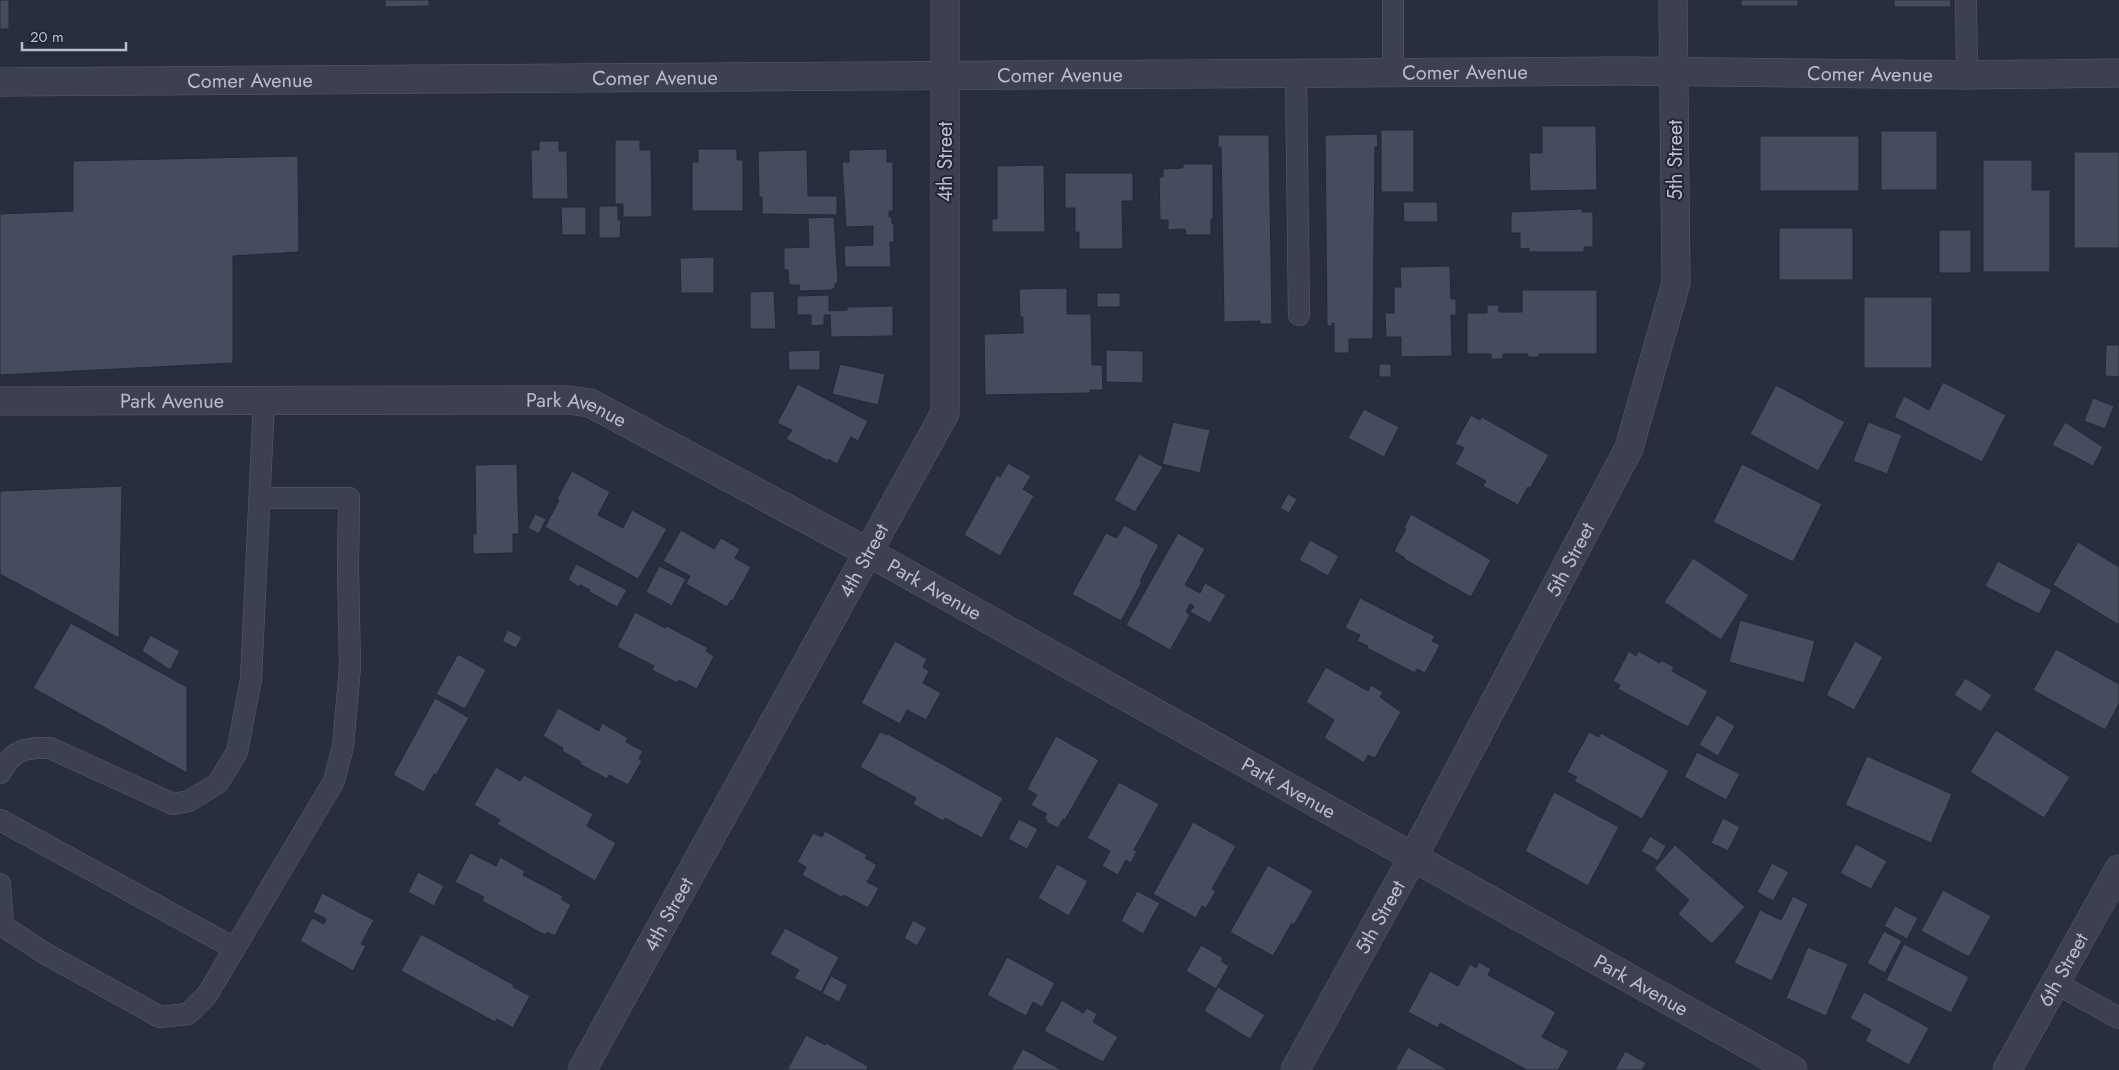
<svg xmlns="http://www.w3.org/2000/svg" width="2119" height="1070" viewBox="0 0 2119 1070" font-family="Jost,sans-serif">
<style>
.building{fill:#464c5e;stroke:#242837}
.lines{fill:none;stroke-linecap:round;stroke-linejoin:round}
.service-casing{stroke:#585c6a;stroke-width:22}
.minor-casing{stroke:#585c6a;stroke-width:29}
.tertiary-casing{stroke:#585c6a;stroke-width:29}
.service{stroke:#3d414f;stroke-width:21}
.minor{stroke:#3d414f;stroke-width:28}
.tertiary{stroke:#3d414f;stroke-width:28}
.labels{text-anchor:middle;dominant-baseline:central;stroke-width:4;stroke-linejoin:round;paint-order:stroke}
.street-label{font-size:20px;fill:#babdca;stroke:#222635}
</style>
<rect width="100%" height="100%" fill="#292e3f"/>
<g class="building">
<rect x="0" y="0" width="9" height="29"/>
<polygon points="385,0 429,0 429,6 385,7"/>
<rect x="1741" y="0" width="57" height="6"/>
<rect x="1894" y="0" width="57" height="7"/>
<polygon points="1542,126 1596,126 1597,190 1530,191 1529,153 1542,153"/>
<rect x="1381" y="130" width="33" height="62"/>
<rect x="1881" y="131" width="56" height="59"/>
<polygon points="1377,134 1378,146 1375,147 1373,339 1349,339 1349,353 1334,353 1334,323 1332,323 1332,326 1327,326 1325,135"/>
<polygon points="1218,135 1269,135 1272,324 1260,324 1260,321 1224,322 1221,147 1218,147"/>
<rect x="1760" y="136" width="99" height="55"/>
<polygon points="615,140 640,140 640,150 651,150 652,217 623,217 623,204 615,204"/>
<polygon points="539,141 559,141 559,151 567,151 568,199 532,199 531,150 539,150"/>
<polygon points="698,149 737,149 737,160 743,160 743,211 692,211 692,162 698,162"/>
<polygon points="887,149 887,162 893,162 893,211 889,211 889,217 892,217 892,224 894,224 894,242 890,242 891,267 845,267 844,246 873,245 873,226 846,227 842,162 849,162 849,150"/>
<polygon points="807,150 808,196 837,196 837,215 762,214 762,197 759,197 758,151"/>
<rect x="2074" y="152" width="45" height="96"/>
<polygon points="298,156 299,252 233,256 233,363 0,375 0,214 73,211 73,161"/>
<polygon points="1983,160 2032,160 2032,190 2050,190 2050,272 1983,272"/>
<polygon points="1183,164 1213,164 1213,219 1211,219 1211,235 1186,235 1185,229 1168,230 1168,220 1160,220 1159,177 1163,177 1163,169 1183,168"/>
<polygon points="1044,165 1045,232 992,232 992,219 997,219 997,166"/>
<polygon points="1065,173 1133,173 1133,201 1122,201 1123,249 1079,249 1079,232 1075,232 1075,208 1065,208"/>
<polygon points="1403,202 1437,202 1438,222 1404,222"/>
<polygon points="599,206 618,206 618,220 621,220 620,238 599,238"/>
<polygon points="561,207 586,207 586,235 562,235"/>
<polygon points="1582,209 1582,212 1593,212 1593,247 1584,247 1584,252 1529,252 1529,248 1520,249 1520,233 1511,233 1511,212"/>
<polygon points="834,217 838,283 835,283 835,288 831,290 800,291 799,285 789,285 788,270 784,270 784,248 809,247 808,218"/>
<rect x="1779" y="228" width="74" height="52"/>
<rect x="1939" y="230" width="32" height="43"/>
<polygon points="714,257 714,293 681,293 680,258"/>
<polygon points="1450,266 1451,299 1456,299 1456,315 1451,315 1452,356 1401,357 1401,337 1386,337 1385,313 1394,313 1394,287 1401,287 1400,267"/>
<polygon points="1067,288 1067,314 1091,314 1092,365 1102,365 1103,390 1090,390 1090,393 985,395 984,334 1023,333 1023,317 1020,317 1019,289"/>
<polygon points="1522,290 1597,290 1597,354 1539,354 1539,357 1528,357 1528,354 1503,354 1503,359 1491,359 1491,354 1467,354 1467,313 1487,313 1487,305 1499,305 1499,312 1522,312"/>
<polygon points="774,291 776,329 750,329 750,292"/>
<rect x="1097" y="293" width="23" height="14"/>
<polygon points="829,295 829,311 847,310 847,307 893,306 893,336 831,337 830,315 824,315 824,325 811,326 811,315 797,315 797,296"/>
<rect x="1864" y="297" width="68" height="71"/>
<polygon points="2106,345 2119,345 2119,377 2105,376"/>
<polygon points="820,350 820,370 789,370 788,351"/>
<polygon points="1106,350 1143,351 1143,383 1106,382"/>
<polygon points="840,364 885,374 878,405 832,394"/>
<rect x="1379" y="364" width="12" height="13"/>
<polygon points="1943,382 2006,415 1982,462 1894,417 1904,396 1929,410"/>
<polygon points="798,384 868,421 858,441 851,437 837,464 828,459 828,461 786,439 792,430 777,423"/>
<polygon points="1776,385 1845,422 1818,471 1750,434"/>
<polygon points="2093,398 2114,406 2105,429 2084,421"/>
<polygon points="1364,409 1399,427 1384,457 1348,438"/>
<polygon points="1471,415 1480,420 1482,417 1549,455 1530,488 1528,487 1518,505 1483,486 1486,481 1455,464 1464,448 1455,444"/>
<polygon points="1173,422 1210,430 1200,473 1162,464"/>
<polygon points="1868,422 1902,435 1887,474 1853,461"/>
<polygon points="2065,422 2103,447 2093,466 2052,445"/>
<polygon points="1139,454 1163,467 1135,512 1114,500"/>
<polygon points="1008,463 1031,476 1023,489 1034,496 1000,556 964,535 997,475 1000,477"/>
<polygon points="517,464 519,534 513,534 513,553 473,554 473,534 476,534 475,465"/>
<polygon points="1742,464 1822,504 1793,562 1713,522"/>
<polygon points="572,471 610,492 598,515 623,528 632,510 667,529 638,579 545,527 559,500 557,499"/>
<polygon points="122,486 119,638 0,574 0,491"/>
<polygon points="1288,494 1297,499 1289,513 1280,508"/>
<polygon points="535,514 546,519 539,534 528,528"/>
<polygon points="1411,514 1491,560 1471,597 1404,559 1405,558 1394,551 1406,529 1404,528"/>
<polygon points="1124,525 1159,545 1140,581 1142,582 1121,621 1072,594 1106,533 1117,538"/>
<polygon points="681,530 714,549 721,538 740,549 735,558 751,567 733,600 731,600 727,607 686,584 690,576 663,561"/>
<polygon points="1178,533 1205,549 1185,585 1200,593 1205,583 1226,595 1210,623 1190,612 1194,606 1190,604 1186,612 1190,615 1170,650 1126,625"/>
<polygon points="1310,540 1339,556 1328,576 1299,560"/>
<polygon points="2078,542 2119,567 2119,625 2053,585"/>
<polygon points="1693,558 1749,595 1721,640 1664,602"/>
<polygon points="1998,561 2052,590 2039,614 1985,586"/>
<polygon points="576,564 627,590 617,607 588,591 590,590 580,585 579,587 568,580"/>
<polygon points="659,566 686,579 672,606 646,592"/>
<polygon points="1360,598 1435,636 1432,641 1440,645 1425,673 1417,669 1415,673 1367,648 1368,646 1357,641 1360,635 1345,628"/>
<polygon points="635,612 665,628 667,626 708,648 706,651 714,656 697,689 679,680 677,683 652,670 654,666 617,647"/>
<polygon points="1740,620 1815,641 1804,683 1729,662"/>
<polygon points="71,623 187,687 187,773 33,688"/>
<polygon points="508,630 522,637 516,648 502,641"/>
<polygon points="150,635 180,651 170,670 142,651"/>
<polygon points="895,641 927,659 923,667 929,671 923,683 941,693 926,720 907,710 900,724 861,703"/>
<polygon points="1855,641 1883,657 1854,710 1826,695"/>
<polygon points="2056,649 2119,684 2119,704 2105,730 2033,690"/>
<polygon points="1629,651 1636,656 1638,651 1660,663 1661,660 1674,667 1672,671 1708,691 1688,727 1618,689 1620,685 1613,681"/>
<polygon points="458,654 486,670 465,709 436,694"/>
<polygon points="1326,667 1368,691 1371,685 1383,692 1380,697 1401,712 1375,758 1368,755 1364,763 1324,738 1334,720 1306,702"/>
<polygon points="1965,678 1992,695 1981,712 1954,695"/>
<polygon points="435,698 469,718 436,775 434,774 424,792 393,775"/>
<polygon points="558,708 599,731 602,723 628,738 626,742 643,751 639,759 642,761 628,785 609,775 607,779 580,764 581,762 562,751 563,748 543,736"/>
<polygon points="1717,715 1735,726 1718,756 1699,745"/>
<polygon points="1996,730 2070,777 2044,818 1970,772"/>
<polygon points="880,732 887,735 888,734 1003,798 982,838 945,818 943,821 913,804 916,798 860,767"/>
<polygon points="1589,732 1599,737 1601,733 1669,771 1642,819 1574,781 1577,777 1567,772"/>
<polygon points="1056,736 1099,760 1065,820 1063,819 1058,828 1046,822 1047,820 1044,818 1047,814 1031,805 1037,795 1027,789"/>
<polygon points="1697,752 1740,774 1726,800 1684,777"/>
<polygon points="1867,756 1952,794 1931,843 1845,805"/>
<polygon points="496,767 520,781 524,775 593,814 587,826 616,843 595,881 497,824 500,820 474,805"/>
<polygon points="1119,782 1159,804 1134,850 1137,851 1131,863 1126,860 1118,875 1102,866 1110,851 1087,838"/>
<polygon points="1554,792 1619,827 1588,886 1525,851"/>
<polygon points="1723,818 1740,827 1728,851 1711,843"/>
<polygon points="1019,819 1038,829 1027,849 1008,839"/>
<polygon points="1193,822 1236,846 1212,889 1216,891 1206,908 1202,906 1196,918 1153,894"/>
<polygon points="825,831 867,855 865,858 877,865 867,882 879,888 868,908 844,895 843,898 802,875 806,867 797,862 813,833 822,837"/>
<polygon points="1650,836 1666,846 1658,861 1641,851"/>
<polygon points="1856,844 1887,861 1871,889 1840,873"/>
<polygon points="1675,845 1745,907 1712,944 1678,914 1689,900 1654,869"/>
<polygon points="470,853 496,866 500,857 525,871 523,875 563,896 561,899 571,905 555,936 547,932 545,935 482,901 484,897 455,882"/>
<polygon points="1772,863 1789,872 1773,901 1757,892"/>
<polygon points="1057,864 1088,881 1069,916 1038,898"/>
<polygon points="1268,865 1313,891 1294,925 1292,923 1273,956 1230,932"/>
<polygon points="418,872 444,886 434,906 408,892"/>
<polygon points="1943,890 1991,916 1969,957 1921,931"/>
<polygon points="1137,891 1160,903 1143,934 1121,921"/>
<polygon points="322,893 374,920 361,944 366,946 353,971 300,941 312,918 324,924 326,919 313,912"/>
<polygon points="1793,896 1808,904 1772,981 1734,963 1760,910 1781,920"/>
<polygon points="1895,906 1918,918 1907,939 1884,926"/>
<polygon points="913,920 927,928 917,946 904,938"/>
<polygon points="785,928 839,957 821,992 794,978 799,970 770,954"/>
<polygon points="1884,931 1902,941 1885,973 1867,963"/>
<polygon points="421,934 514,985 513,987 530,996 513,1028 497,1019 495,1022 401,971"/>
<polygon points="1904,944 1969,977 1951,1013 1886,980"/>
<polygon points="1201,945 1223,958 1221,961 1229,966 1216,989 1186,971"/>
<polygon points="1808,947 1848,964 1826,1016 1786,998"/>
<polygon points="1007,957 1055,983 1042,1007 1033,1002 1026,1016 987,995"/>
<polygon points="1479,962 1491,969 1488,975 1556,1012 1542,1037 1569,1051 1558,1070 1527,1070 1440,1023 1438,1028 1408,1012 1430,971 1458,986 1470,964 1476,968"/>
<polygon points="831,976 848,985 839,1002 822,993"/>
<polygon points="1218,987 1265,1015 1250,1039 1204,1011"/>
<polygon points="1864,992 1929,1028 1909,1065 1865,1041 1871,1030 1850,1018"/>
<polygon points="1062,1000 1083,1013 1087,1008 1097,1014 1093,1022 1118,1037 1103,1062 1044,1031"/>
<polygon points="806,1035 825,1045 826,1043 868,1066 867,1069 868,1070 787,1070"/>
<polygon points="1408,1047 1448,1070 1395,1070"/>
<polygon points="1023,1049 1060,1069 1059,1070 1011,1070"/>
<polygon points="1625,1051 1646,1063 1642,1070 1615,1070"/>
</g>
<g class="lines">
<g class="service-casing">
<g id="service">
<polyline points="1393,0 1393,73"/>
<polyline points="1966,0 1967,75"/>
<polyline points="1296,74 1299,315"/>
<path d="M0,773C13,750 25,747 50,748L173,804L189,801L218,783L237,752L251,679L264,401"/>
<polyline points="0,820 234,948"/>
<polyline points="0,884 3,926 46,954 160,1017 188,1014 207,995 334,781 343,746 350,667 348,569 349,498 260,498"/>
<polyline points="2055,983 2119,1018"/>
</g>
</g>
<g class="minor-casing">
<g id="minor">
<path id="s1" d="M0,82L1624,71L1967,75L2119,73"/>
<path id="s2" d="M582,1070L945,413V0"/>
<path id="s3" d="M1295,1070L1412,859L1629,448L1676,283L1673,0"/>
<path id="s4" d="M2007,1070L2119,869"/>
</g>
</g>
<g class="tertiary-casing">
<g id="tertiary">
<path id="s5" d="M0,401L568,400L590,403L868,552L1793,1070"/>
</g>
</g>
<use href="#service" class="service"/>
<use href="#minor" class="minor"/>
<use href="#tertiary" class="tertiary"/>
</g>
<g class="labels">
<g class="street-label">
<text stroke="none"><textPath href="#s1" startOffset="1465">Comer Avenue</textPath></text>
<text stroke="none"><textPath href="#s1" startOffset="1870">Comer Avenue</textPath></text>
<text stroke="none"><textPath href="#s1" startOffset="1060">Comer Avenue</textPath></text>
<text stroke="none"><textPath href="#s1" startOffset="655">Comer Avenue</textPath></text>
<text stroke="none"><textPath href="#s1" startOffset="250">Comer Avenue</textPath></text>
<text transform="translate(1675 160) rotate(-90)">5th Street</text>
<text transform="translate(945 162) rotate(-90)">4th Street</text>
<text stroke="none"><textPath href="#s5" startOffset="172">Park Avenue</textPath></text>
<text stroke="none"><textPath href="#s5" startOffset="578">Park Avenue</textPath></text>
<text stroke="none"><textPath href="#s3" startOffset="580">5th Street</textPath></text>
<text stroke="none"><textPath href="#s2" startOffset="582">4th Street</textPath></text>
<text stroke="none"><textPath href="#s5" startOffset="982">Park Avenue</textPath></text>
<text stroke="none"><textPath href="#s5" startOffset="1388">Park Avenue</textPath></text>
<text stroke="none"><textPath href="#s2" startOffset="178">4th Street</textPath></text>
<text stroke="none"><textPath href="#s3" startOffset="175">5th Street</textPath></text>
<text stroke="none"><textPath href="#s4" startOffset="115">6th Street</textPath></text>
<text stroke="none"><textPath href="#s5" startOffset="1792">Park Avenue</textPath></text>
</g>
</g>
<path d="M22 42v8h104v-8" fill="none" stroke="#babdca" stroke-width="2.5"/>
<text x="30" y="42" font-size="15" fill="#babdca" stroke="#222635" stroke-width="4" paint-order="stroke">20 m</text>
</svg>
